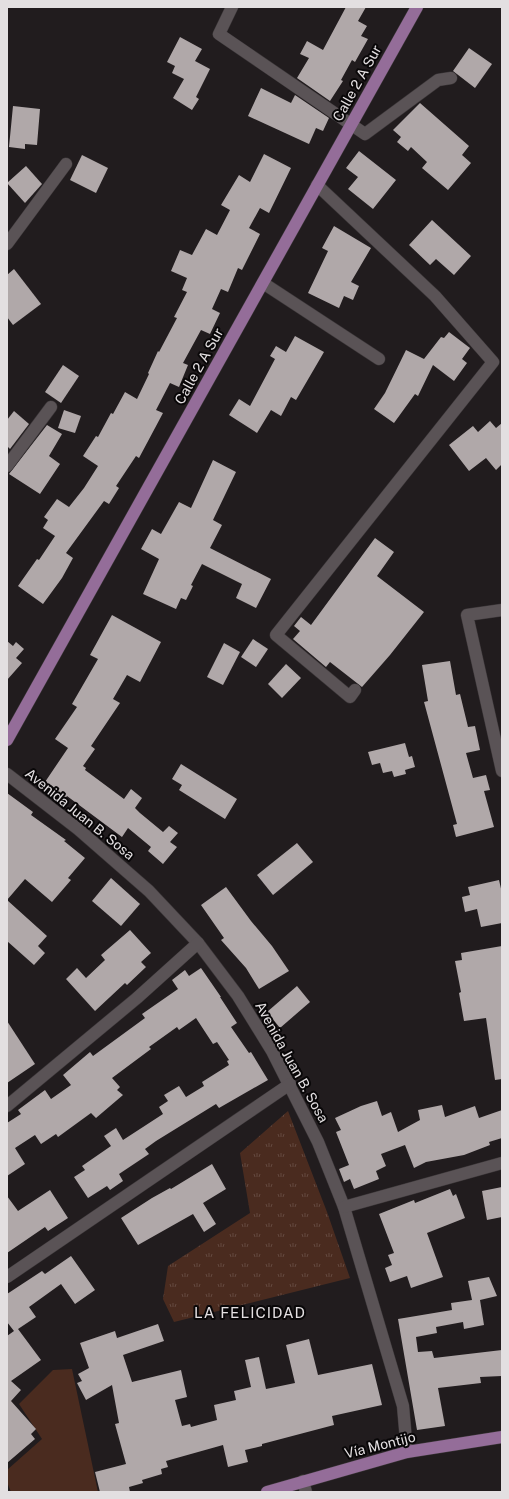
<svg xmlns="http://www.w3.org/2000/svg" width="509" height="1499" viewBox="0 0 509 1499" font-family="'Public Sans',sans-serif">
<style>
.grass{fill:#4a2b1f}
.park{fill:url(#park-tufts)}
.building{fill:#b0a8a9}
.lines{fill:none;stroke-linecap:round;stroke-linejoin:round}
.minor-casing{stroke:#3b3638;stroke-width:13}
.major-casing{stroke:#3b3638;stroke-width:13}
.minor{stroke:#5a5356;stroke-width:12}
.major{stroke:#946d99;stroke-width:12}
.labels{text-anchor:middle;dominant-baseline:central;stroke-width:4;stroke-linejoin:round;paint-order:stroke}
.street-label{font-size:14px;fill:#e3dfe1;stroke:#090708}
.neighbourhood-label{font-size:15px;letter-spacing:1px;fill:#e3dfe1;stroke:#090708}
</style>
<defs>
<pattern id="park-tufts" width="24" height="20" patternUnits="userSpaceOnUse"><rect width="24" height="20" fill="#4a2b1f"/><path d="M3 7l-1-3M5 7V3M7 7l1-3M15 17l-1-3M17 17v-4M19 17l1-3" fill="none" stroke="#64493f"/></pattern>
</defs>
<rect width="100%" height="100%" fill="#211c1e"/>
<polygon class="grass" points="72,1369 98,1492 11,1492 7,1482 7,1470 42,1439 19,1404 53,1370"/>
<polygon class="park" points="288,1111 327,1212 350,1278 174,1322 163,1299 168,1266 250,1213 240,1153"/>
<g class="building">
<polygon points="346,7 366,7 358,21 367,26 361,36 368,39 355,62 352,60 341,80 343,81 330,101 297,78 309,58 300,54 307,41 323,50"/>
<polygon points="180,37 202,49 195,61 210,69 196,97 199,99 192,110 173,98 184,79 172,73 175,66 167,62"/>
<polygon points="469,48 492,64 475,88 453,71"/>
<polygon points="261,88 291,103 295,95 329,118 323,131 316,128 309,144 248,116"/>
<polygon points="420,103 469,146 462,155 471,163 448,190 422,168 427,162 411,147 408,151 397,142 401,137 393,130"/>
<polygon points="13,106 40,109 37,145 25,144 25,149 9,147"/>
<polygon points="359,151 396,180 373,209 348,189 358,177 346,168"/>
<polygon points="264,154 291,168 269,213 260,208 249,228 260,234 242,270 238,268 228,292 221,289 212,309 220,313 210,334 201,330 183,363 188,365 179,387 170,383 156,410 163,413 139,458 136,456 116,486 119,488 109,504 104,501 66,553 73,558 62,578 43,604 18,586 37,559 39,560 55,536 43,528 48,520 44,517 57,499 69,507 84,488 98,466 83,456 96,436 98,437 111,413 113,414 125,392 137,399 149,374 148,373 158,351 159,352 177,318 174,317 187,292 182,290 187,278 171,271 180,250 192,255 206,229 217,235 230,210 221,205 239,175 250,182"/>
<polygon points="82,155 108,168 96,193 70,180"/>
<polygon points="26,166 42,184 25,203 7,183"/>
<polygon points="432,220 471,256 454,275 436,259 430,265 409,245"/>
<polygon points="334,226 371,248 351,282 359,286 353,300 344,296 339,308 308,293 328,251 322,248"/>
<polygon points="14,269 41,304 13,325 7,317 7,275"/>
<polygon points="449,332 470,348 462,359 467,363 454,381 433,365 418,396 415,394 394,423 374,409 385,393 406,350 424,359 441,337 444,338"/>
<polygon points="295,336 324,352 296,400 291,397 281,416 271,410 257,433 229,415 239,399 250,406 275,359 270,356 276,346 286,352"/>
<polygon points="63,365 79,376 61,403 45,392"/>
<polygon points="64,410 81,416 75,433 58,428"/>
<polygon points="14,411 29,424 10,449 7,446 7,420"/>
<polygon points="490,421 496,428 502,423 502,464 496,470 486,458 469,471 449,445 473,426 478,432"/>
<polygon points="47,425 62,434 49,456 60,464 40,494 9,474"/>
<polygon points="213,460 236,472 213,520 222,525 210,548 271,579 256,608 236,598 242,584 202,564 191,585 193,586 186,600 181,598 176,609 143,594 159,559 141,549 152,529 161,534 179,502 191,508"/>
<polygon points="375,538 394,552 377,576 424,612 390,655 362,687 330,662 326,667 293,639 300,631 294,626 301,617 311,625"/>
<polygon points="112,615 161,642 140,682 127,675 113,699 120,703 91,746 95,749 83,766 86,768 85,770 124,799 131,789 142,798 135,808 140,813 163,832 169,826 178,833 170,842 177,847 163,864 148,851 151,847 128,828 122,837 67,796 63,801 55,795 58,790 45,782 68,748 55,739 77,707 72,704 98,659 90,655"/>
<polygon points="253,639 268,649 256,667 241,657"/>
<polygon points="7,641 13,646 16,642 24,649 16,658 22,663 7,680"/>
<polygon points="224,643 240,652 223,685 207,677"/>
<polygon points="450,661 456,695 460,694 468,727 475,726 480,750 466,753 473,778 486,775 490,790 484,791 494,827 456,837 453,825 457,824 424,702 428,701 422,665"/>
<polygon points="286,664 301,678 282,698 268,684"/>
<polygon points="405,743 409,757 412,756 415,767 405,770 406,774 394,777 392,771 383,773 380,763 372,765 368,752"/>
<polygon points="181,764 237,799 225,819 179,790 182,785 172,779"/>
<polygon points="7,793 33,812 31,815 66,840 64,841 85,858 68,878 71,880 52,902 25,879 7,900"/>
<polygon points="297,843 313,862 273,895 257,875"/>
<polygon points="111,878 140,904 121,926 92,901"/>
<polygon points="499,880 502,893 502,923 481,927 477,909 465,912 462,897 470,895 468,887"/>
<polygon points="226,887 251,921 272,946 289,971 259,989 246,968 221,940 224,938 201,905"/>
<polygon points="7,900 47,936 38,946 45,953 34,965 7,941"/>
<polygon points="130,930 151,953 141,962 146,967 127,985 125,983 95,1011 66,979 77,968 86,978 105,960 101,955"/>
<polygon points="502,946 502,1079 495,1080 486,1018 464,1021 459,993 461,992 455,961 462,960 461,953"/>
<polygon points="201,968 221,997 220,997 237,1023 231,1027 249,1053 251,1052 268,1080 219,1108 216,1104 156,1141 145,1149 149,1154 119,1174 123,1181 110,1190 107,1186 88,1198 74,1177 85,1170 82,1166 111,1146 104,1136 116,1128 123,1140 163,1114 159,1107 168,1101 164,1095 179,1086 186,1097 204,1086 202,1082 229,1065 227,1061 229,1060 217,1042 213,1044 196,1018 179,1030 177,1027 149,1047 151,1049 112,1078 120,1087 117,1090 123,1095 96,1118 91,1113 58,1137 56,1134 41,1144 35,1135 15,1148 25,1164 7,1176 7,1123 21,1114 18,1110 45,1090 51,1099 71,1085 63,1075 90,1052 93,1056 145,1018 142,1014 178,989 172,980 185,970 189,976"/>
<polygon points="297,986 310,1002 280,1028 267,1012"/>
<polygon points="7,1021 35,1064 7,1083"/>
<polygon points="377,1101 382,1116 391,1112 398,1132 420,1120 418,1110 442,1105 445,1117 475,1106 479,1118 502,1110 502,1138 489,1142 490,1145 464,1155 426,1162 414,1168 405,1145 381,1154 386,1166 376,1171 379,1179 354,1189 350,1179 344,1182 339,1169 349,1165 336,1132 341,1130 335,1118 361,1106"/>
<polygon points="212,1164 226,1189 203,1203 216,1224 204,1232 193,1214 138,1245 121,1218 152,1198 170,1188 171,1189"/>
<polygon points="502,1187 502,1217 487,1220 482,1191"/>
<polygon points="450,1189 453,1196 456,1194 465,1218 427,1233 443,1277 411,1288 407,1276 390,1282 385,1268 392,1265 388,1255 394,1253 379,1214 414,1200 415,1203"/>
<polygon points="50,1190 68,1218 48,1231 45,1227 7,1253 7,1196 18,1211"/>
<polygon points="71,1256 95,1290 75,1304 61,1284 29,1307 36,1317 18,1329 41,1360 11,1381 21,1390 11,1401 36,1429 31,1434 35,1439 7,1463 7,1336 14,1331 7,1322 7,1294 42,1271 45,1274"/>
<polygon points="489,1277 497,1296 480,1300 484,1325 464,1329 463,1322 436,1327 437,1333 416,1337 418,1352 432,1351 434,1358 502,1350 502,1376 480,1377 481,1383 438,1388 445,1426 417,1430 398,1319 452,1310 451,1303 472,1300 468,1281"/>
<polygon points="158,1324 164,1341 123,1355 132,1382 181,1370 187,1397 175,1400 182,1426 190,1424 191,1427 217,1420 214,1405 236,1400 234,1391 251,1387 245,1360 259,1357 266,1389 295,1383 286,1345 309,1339 318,1375 372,1364 382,1405 332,1416 334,1425 262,1444 262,1446 245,1450 248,1462 228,1467 223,1445 166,1461 168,1467 161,1469 162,1474 142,1480 143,1483 129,1487 130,1492 100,1492 95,1472 126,1464 115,1424 119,1423 112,1385 86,1400 77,1383 82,1381 78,1374 89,1368 80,1343 115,1331 117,1338"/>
</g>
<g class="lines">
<g class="minor-casing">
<g id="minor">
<polyline points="232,7 219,34 365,134 438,80 451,78"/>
<polyline points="317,185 435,296 493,362 276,635 350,697 355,690"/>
<polyline points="7,244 66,164"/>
<polyline points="263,283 379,359"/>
<polyline points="7,466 51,407"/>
<polyline points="502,610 467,615 502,771"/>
<polyline points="7,774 78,829 149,891 198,943 238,996 272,1051 318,1142 344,1207 403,1406 407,1452"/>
<polyline points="7,1106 137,998 198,943"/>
<polyline points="344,1207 502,1163"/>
<polyline points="7,1277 290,1084"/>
<polyline points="303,1481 306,1492"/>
</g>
</g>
<g class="major-casing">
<g id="major">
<polyline points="7,740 417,7"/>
<polyline points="267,1492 407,1452 502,1437"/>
</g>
</g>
<use href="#minor" class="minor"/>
<use href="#major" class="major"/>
</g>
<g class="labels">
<g class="street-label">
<text transform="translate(357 83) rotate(-61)">Calle 2 A Sur</text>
<text transform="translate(199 366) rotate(-61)">Calle 2 A Sur</text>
<text transform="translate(80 814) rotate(39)">Avenida Juan B. Sosa</text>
<text transform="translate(292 1062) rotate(61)">Avenida Juan B. Sosa</text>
<text transform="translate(380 1445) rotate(-14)">Vía Montijo</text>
</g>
<g class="neighbourhood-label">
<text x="250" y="1312">LA FELICIDAD</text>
</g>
</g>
<rect width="509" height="1499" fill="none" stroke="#e3dfe1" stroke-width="16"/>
</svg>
